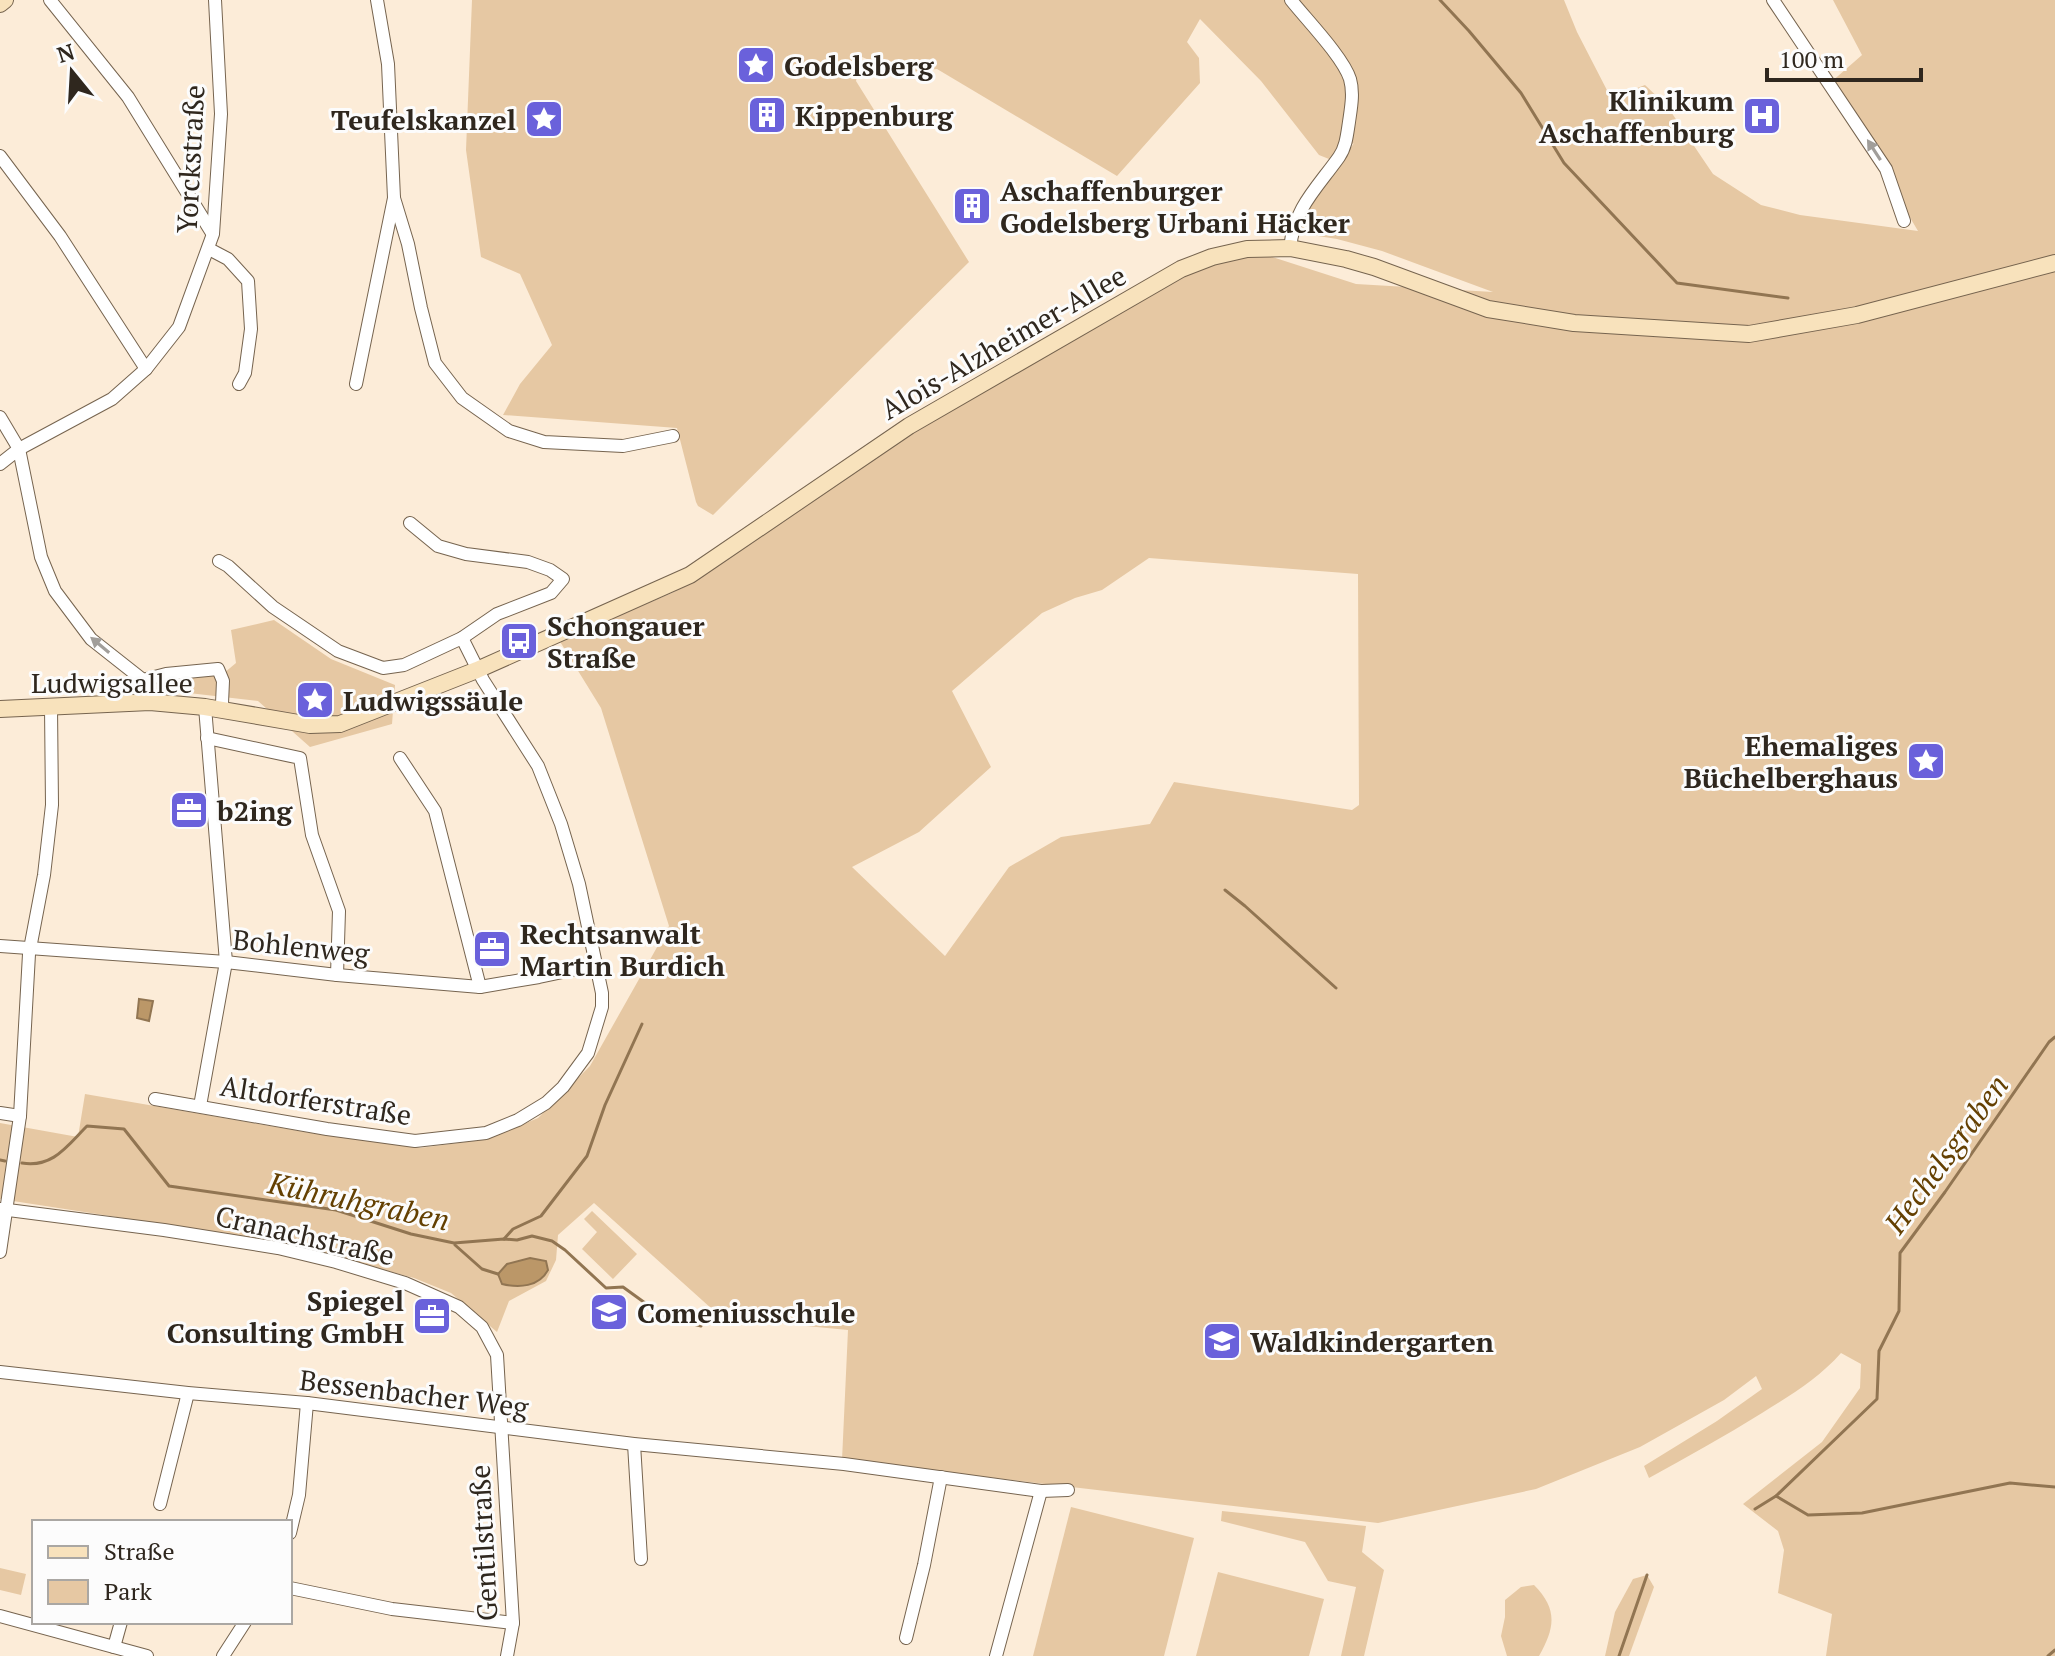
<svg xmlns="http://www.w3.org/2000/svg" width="2055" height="1656" viewBox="0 0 2055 1656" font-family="'PT Serif',serif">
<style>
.green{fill:#e6c8a3;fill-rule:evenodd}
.water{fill:#bb9768;stroke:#917552;stroke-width:2}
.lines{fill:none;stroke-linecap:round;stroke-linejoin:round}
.stream{stroke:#917552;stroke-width:3}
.street-casing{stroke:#76644f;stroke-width:14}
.secondary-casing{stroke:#76644f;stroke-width:18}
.street{stroke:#fff;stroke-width:12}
.secondary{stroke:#f8e2bc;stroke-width:16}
.oneway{fill:#a19e9a}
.labels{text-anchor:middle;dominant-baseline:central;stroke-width:6;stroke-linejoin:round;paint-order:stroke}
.poi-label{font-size:28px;font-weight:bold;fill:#2f271e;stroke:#fcfcfc;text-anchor:start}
.street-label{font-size:28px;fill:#2f271e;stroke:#fcfcfc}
.water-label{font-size:30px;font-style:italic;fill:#644002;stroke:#fcfcfc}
</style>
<rect width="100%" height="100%" fill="#fcecd8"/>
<g class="green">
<path d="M472,0H1564L1577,32L1611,98L1645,85L1667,106L1713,174L1761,205L1800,215L1918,231L1830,83L1862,55L1833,0H2055V1656H1826L1832,1614L1778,1593L1784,1550L1778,1531L1743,1504L1822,1442L1860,1388L1861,1364L1841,1353C1819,1378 1791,1395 1762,1413C1725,1436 1687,1457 1649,1478L1644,1466L1717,1421L1762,1389L1756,1376L1724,1400L1640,1447L1536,1489L1378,1523L842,1460L848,1330L722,1318L594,1203L558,1235L556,1260L546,1281L509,1301L497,1332L451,1293L414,1278L285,1243L0,1199V1123L78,1137L85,1094L317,1134L420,1148L488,1139L538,1118L590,1066L669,926L601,708L559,640L672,593L693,582L913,433L1179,278L1209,266L1241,257L1269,256L1356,284L1493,292L1382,251L1337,239L1299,233L1305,215L1354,143L1329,159L1319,155L1261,81L1200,19L1187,42L1199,58L1200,83L1117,176L937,69L900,73L862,57L856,81L969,262L713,515L698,506L696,502L677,428L503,415L520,384L552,345L520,274L481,257L466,150ZM1149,558L1358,574L1359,805L1352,810L1174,782L1150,824L1061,837L1009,867L945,956L852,867L919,832L991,767L952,691L1042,613L1075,598L1102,590Z"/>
<polygon points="274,620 331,659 395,685 392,724 310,747 258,701 154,689 154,680 224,673 236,663 231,630"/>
<polygon points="592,1211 637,1254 613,1279 582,1249 597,1232 584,1219"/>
<polygon points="1071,1507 1194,1538 1164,1656 1033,1656"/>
<polygon points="1222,1511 1366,1526 1362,1552 1384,1570 1364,1656 1341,1656 1356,1587 1328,1581 1305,1542 1221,1521"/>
<polygon points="0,1568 26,1574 21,1595 0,1590"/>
<polygon points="1218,1572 1324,1599 1309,1656 1196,1656"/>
<polygon points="1647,1575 1654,1587 1629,1656 1605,1656 1615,1612 1633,1579"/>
<path d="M1534,1585C1558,1609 1555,1628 1539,1656H1507L1501,1636L1505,1617V1600L1521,1587Z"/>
</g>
<g class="water">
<polygon points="139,999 153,1001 149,1021 137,1018"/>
<path d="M530,1258L546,1261L548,1270C539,1287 519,1288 502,1284L498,1274L507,1264Z"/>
</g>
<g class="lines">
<g class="stream">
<polyline points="1440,0 1469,31 1521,93 1564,163 1677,283 1788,298"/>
<polyline points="1225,890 1245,906 1336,988"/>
<polyline points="0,1160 5,1161"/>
<path d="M22,1163C53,1168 67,1146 87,1126L124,1129L169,1186L336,1210L411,1234L454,1243L504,1239L517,1240L532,1236L552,1241L565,1250L606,1288L623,1287L663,1316L701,1326"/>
<polyline points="504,1239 513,1229 541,1216 587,1156 605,1105 642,1024"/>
<polyline points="455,1245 482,1269 498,1274"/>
<polyline points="1776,1496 1808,1515 1862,1513 2010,1483 2055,1487"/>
<polyline points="1755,1509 1776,1496 1877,1399 1879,1351 1899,1311 1900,1253 1945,1192 2049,1042 2055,1037"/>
<polyline points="1619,1656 1647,1575"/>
<polyline points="2048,1656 2055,1650"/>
</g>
<g class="street-casing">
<g id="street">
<polyline points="50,0 128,97 212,233"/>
<polyline points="1773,0 1886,169 1904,221"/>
<polyline points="0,156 60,236 146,369"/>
<polyline points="394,198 408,244 421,308 435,363 462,398 509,431 544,442 623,446 673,436"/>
<path d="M1290,248C1294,208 1317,188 1339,157C1346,147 1347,135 1349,122C1351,108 1354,93 1350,79C1343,57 1306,19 1291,0"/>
<polyline points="209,249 228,259 248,281 251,329 245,373 239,384"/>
<polyline points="356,384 394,198 388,64 377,0"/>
<polyline points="0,417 19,449 41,557 55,591 91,639 143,680 150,702"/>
<polyline points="0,464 19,449 112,399 146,369 179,327 213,234 221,114 215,0"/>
<polyline points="219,561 228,566 273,607 338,651 383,668 404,665 462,638 497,614 551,593 563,579 550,570 528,562 466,554 438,546 410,523"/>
<polyline points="143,680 166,674 218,669 223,681 222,703 224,711"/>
<polyline points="207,738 300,758 312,835 339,911 337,975"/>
<polyline points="400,758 435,811 480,987"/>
<polyline points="0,946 226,962 337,975 480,987 539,977 596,965"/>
<polyline points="155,1099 327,1129 415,1141 486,1133 518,1120 546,1103 563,1087 588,1053 602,1007 602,993 579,884 561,824 538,766 483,680 462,638"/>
<polyline points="200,1106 226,962 205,707"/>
<polyline points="0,1113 20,1116"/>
<polyline points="0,1209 164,1230 278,1248 336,1262 405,1283 459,1307 482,1327 497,1355 513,1623 507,1656"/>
<polyline points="0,1252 20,1116 29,954 44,875 52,805 51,707"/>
<polyline points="0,1372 188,1393 307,1403 634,1444 844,1464 1041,1491 1068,1490"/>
<polyline points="634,1444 641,1559"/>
<polyline points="160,1504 188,1393"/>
<polyline points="290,1533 299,1495 307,1403"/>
<polyline points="290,1588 392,1609 513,1623"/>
<polyline points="0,1616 147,1656"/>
<polyline points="906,1638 924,1565 941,1477"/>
<polyline points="114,1647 121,1622"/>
<polyline points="223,1656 245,1622"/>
<polyline points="996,1656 1041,1491"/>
</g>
</g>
<g class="secondary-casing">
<g id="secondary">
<polyline points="0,4 5,0"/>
<polyline points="0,709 150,702 205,707 310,725 340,724 477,670 690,575 909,426 1181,269 1212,257 1247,249 1290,248 1346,259 1374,267 1488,309 1574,323 1749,334 1857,315 2055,263"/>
</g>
</g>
<use href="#street" class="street"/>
<use href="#secondary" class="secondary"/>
</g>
<defs><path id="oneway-solid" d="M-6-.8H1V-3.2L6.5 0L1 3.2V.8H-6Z" transform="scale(2)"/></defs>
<g class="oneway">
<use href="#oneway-solid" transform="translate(1874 150) rotate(-123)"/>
<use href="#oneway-solid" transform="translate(100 645) rotate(-140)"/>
</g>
<defs>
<g id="sight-square" transform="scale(2)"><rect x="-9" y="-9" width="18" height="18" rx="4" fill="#6a61db" stroke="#fcfcfc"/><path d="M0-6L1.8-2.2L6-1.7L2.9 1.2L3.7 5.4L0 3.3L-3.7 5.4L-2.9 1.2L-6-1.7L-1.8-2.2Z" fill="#fff"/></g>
<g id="building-square" transform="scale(2)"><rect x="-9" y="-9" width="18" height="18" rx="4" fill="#6a61db" stroke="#fcfcfc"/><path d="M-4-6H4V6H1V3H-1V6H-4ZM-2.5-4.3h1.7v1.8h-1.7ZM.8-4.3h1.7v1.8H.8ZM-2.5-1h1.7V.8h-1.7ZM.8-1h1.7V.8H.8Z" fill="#fff"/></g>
<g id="hospital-square" transform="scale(2)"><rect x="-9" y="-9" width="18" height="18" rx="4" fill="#6a61db" stroke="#fcfcfc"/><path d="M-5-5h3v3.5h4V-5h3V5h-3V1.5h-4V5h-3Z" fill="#fff"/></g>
<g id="bus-square" transform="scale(2)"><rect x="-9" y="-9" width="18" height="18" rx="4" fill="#6a61db" stroke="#fcfcfc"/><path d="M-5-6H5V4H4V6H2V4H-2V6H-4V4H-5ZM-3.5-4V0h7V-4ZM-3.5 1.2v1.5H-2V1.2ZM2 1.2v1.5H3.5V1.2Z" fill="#fff"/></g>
<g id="office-square" transform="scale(2)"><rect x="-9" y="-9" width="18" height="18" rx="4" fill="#6a61db" stroke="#fcfcfc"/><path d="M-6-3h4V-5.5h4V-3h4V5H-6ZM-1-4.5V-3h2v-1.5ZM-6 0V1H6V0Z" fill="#fff"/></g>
<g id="school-square" transform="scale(2)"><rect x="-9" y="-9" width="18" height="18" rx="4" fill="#6a61db" stroke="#fcfcfc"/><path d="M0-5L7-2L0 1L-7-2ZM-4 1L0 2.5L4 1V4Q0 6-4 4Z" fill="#fff"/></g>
</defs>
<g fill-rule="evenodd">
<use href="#sight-square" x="756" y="65"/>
<use href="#building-square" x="767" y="115"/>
<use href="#hospital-square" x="1762" y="116"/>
<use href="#sight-square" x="544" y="119"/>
<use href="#building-square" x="972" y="206"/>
<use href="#bus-square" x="519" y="641"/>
<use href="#sight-square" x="315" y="700"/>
<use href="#sight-square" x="1926" y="761"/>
<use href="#office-square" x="189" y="810"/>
<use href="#office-square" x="492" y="949"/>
<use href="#school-square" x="609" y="1312"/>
<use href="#office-square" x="432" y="1316"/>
<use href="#school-square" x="1222" y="1341"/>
</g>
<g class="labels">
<g class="poi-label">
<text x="784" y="65">Godelsberg</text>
<text x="1734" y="100" text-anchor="end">Klinikum<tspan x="1734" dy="32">Aschaffenburg</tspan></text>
<text x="795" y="115">Kippenburg</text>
<text x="516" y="119" text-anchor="end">Teufelskanzel</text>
<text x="1000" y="190">Aschaffenburger<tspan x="1000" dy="32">Godelsberg Urbani Häcker</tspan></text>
<text x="547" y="625">Schongauer<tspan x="547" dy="32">Straße</tspan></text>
<text x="343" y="700">Ludwigssäule</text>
<text x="1898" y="745" text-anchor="end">Ehemaliges<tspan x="1898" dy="32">Büchelberghaus</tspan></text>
<text x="217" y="810">b2ing</text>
<text x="520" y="933">Rechtsanwalt<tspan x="520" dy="32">Martin Burdich</tspan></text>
<text x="404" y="1300" text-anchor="end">Spiegel<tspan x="404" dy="32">Consulting GmbH</tspan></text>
<text x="637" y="1312">Comeniusschule</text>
<text x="1250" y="1341">Waldkindergarten</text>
</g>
<g class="street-label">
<text transform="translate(190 159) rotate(-87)">Yorckstraße</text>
<text transform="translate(1003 342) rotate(-30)">Alois-Alzheimer-Allee</text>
<text x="112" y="682">Ludwigsallee</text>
<text transform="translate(301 946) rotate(6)">Bohlenweg</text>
<text transform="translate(316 1100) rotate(9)">Altdorferstraße</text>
<text transform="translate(305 1235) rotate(13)">Cranachstraße</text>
<text transform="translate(414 1393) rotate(7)">Bessenbacher Weg</text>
<text transform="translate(483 1543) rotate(-93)">Gentilstraße</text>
</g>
<g class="water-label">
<text transform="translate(1946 1154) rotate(-54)">Hechelsgraben</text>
<text transform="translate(359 1201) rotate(12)">Kühruhgraben</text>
</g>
</g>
<rect x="32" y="1520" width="260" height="104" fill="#fcfcfc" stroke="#aaa7a3" stroke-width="2"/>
<rect x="48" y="1546" width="40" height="12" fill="#f8e2bc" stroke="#aaa7a3" stroke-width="2"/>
<text x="104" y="1560" font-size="24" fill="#2f271e">Straße</text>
<rect x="48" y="1580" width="40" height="24" fill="#e6c8a3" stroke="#aaa7a3" stroke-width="2"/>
<text x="104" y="1600" font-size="24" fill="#2f271e">Park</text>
<g transform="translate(72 72) rotate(342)" stroke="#fcfcfc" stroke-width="6" paint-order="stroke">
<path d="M0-6L14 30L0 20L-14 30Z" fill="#2f271e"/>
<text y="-12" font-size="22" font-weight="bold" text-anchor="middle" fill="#2f271e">N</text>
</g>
<path d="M1767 68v12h154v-12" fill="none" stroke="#2f271e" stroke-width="4"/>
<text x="1779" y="68" font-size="24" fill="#2f271e" stroke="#fcfcfc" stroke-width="6" paint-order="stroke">100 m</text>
</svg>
